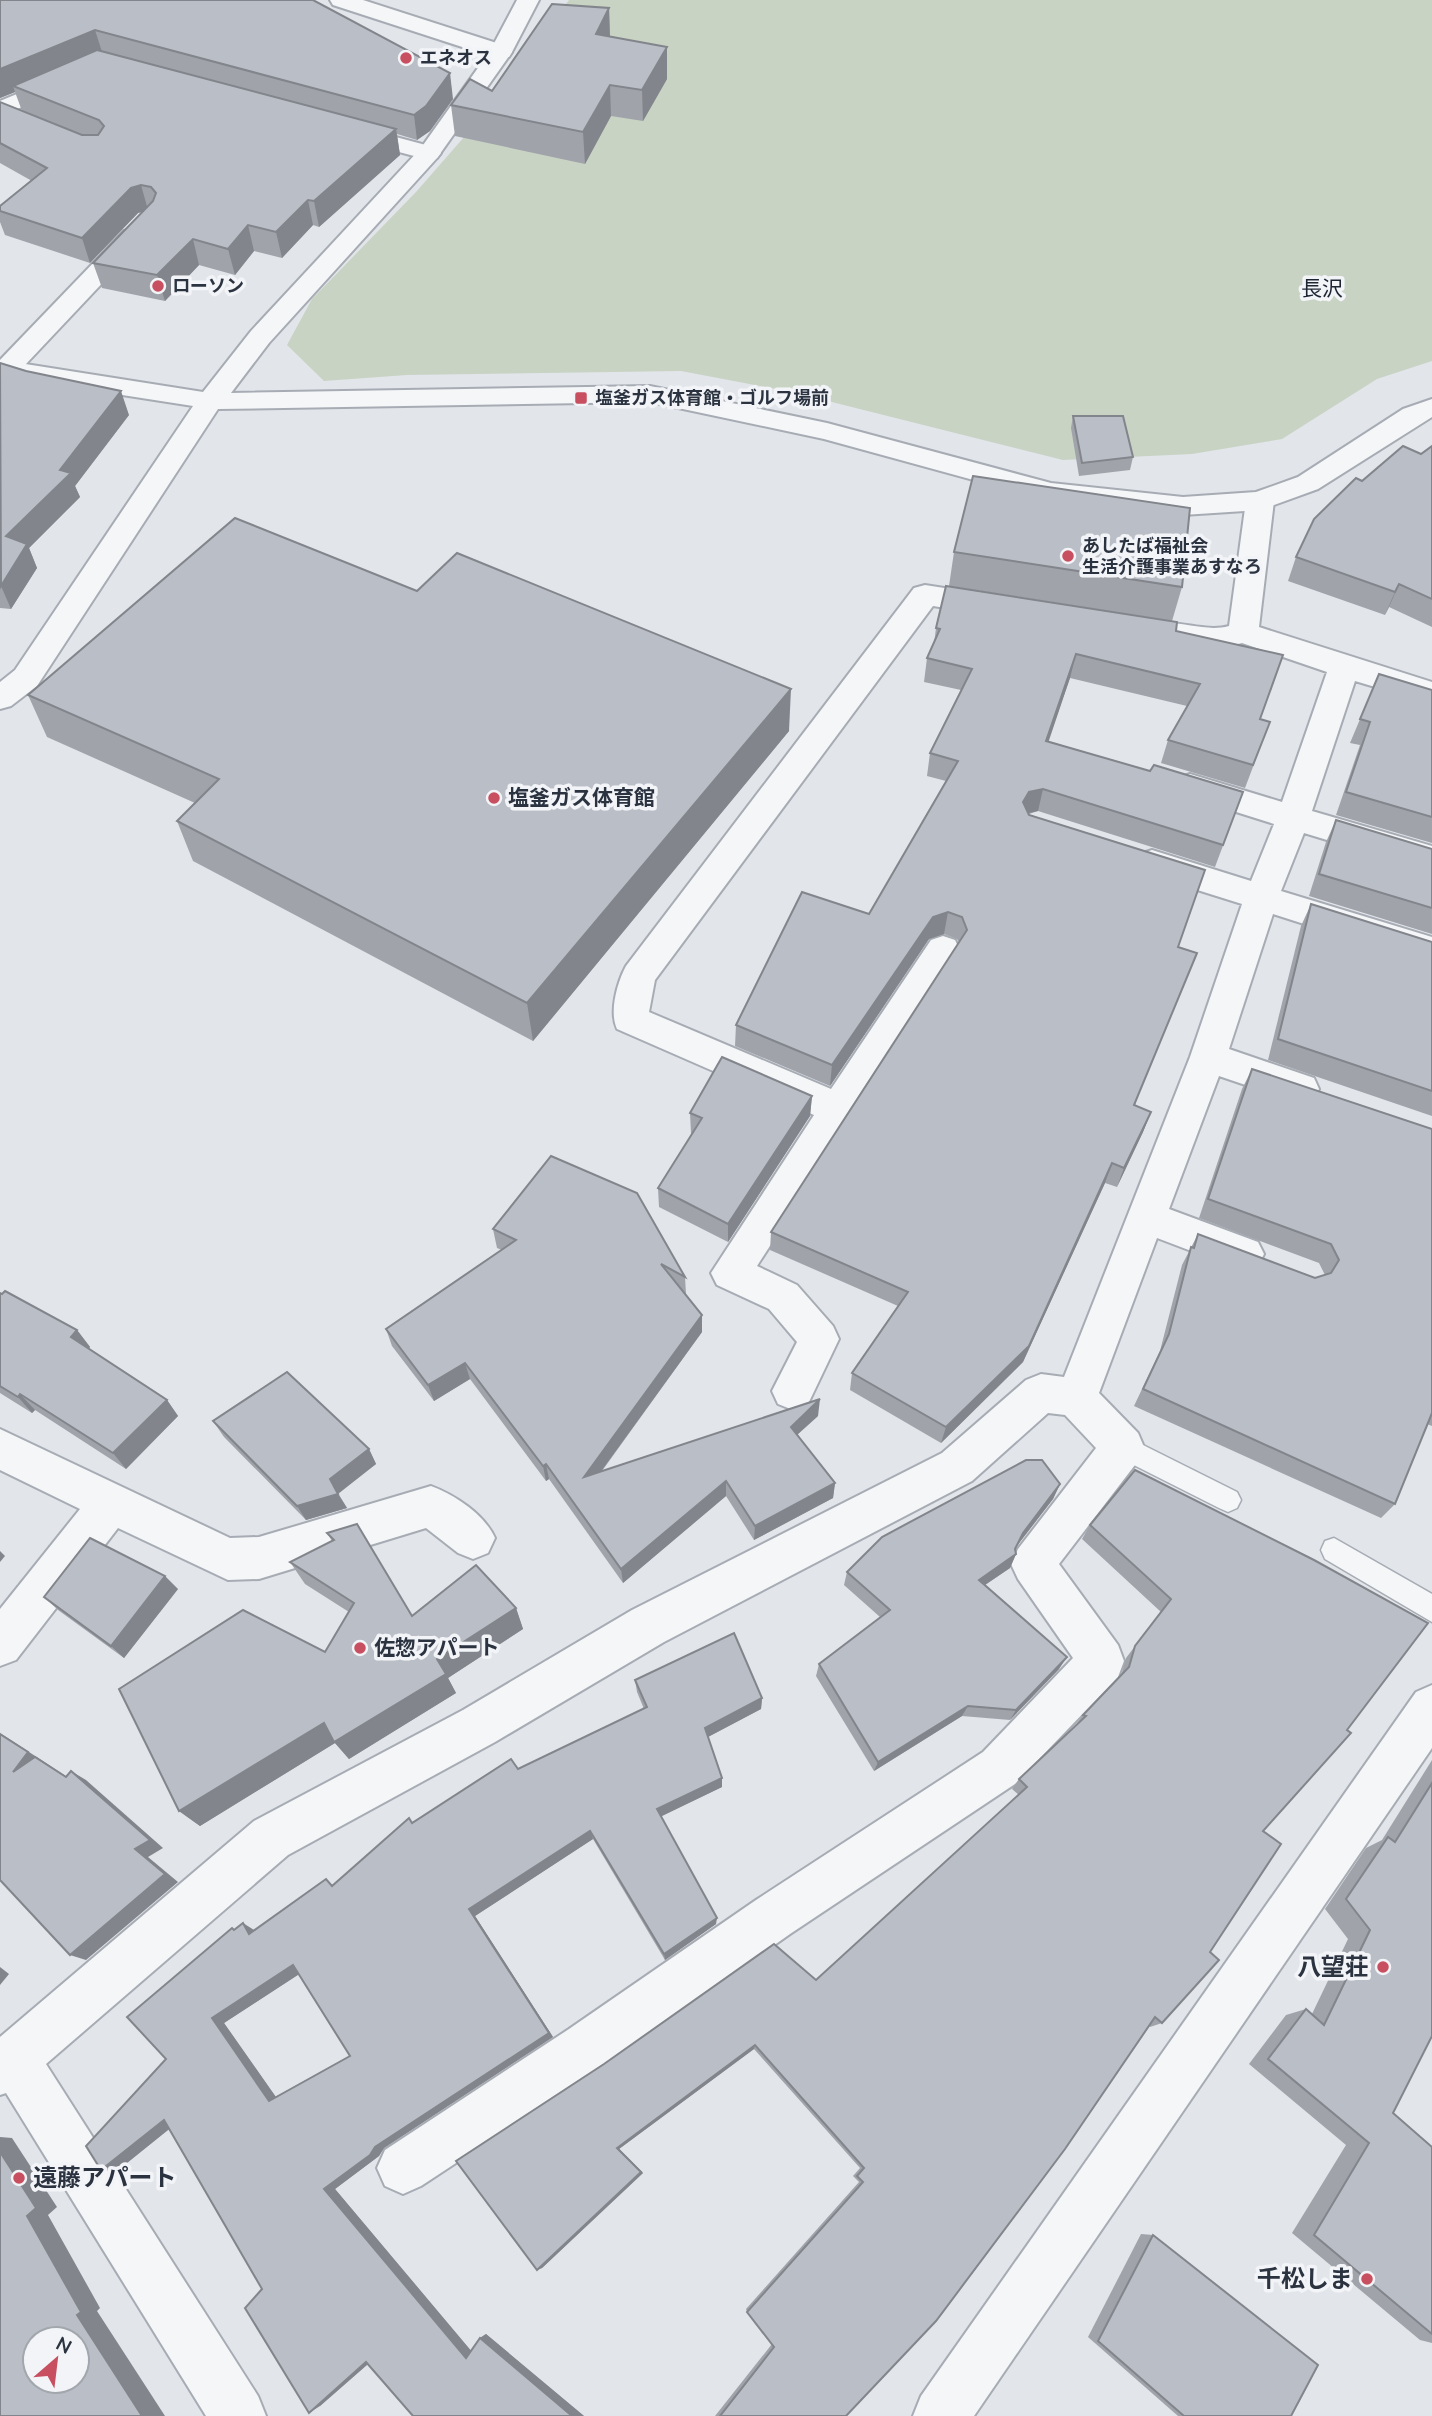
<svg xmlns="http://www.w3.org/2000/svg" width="1432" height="2416" viewBox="0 0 1432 2416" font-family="'Nunito Sans','Noto Sans JP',sans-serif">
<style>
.green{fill:#c8d3c4}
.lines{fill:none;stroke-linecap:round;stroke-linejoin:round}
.service-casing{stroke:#a7acb4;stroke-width:3}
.minor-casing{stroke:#a7acb4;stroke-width:4}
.tertiary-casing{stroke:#a7acb4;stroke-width:4}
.service{fill:#f5f6f8;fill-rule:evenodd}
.minor{fill:#f5f6f8;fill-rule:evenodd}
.tertiary{fill:#f5f6f8;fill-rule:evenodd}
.wall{fill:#a0a3aa;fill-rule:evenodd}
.shaded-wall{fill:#82858b}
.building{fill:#babec6;stroke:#82858b;stroke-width:2;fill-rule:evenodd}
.poi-dot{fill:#c74f5f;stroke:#f2f4f7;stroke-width:2.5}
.labels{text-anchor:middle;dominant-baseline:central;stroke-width:7;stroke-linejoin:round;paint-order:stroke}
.far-poi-label{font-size:18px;font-weight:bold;fill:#2b3341;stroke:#f2f4f7;text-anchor:start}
.far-quarter-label{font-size:21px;fill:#1d2432;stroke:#f2f4f7}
.poi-label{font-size:21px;font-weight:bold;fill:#2b3341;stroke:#f2f4f7;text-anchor:start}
.near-poi-label{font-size:24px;font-weight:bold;fill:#2b3341;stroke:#f2f4f7;text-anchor:end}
</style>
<rect width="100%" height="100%" fill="#e2e5ea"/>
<polygon class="green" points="569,0 1432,0 1432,361 1377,379 1282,439 1192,454 1063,460 792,392 681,371 407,375 324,381 287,345 312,299 416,192 479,120"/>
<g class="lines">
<g class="service-casing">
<g id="service">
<polygon points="1123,1435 1237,1492 1241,1500 1237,1508 1228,1512 1219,1508 1114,1455 1111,1447 1114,1439"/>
<polygon points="1334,1538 1432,1594 1432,1622 1325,1559 1321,1550 1325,1541"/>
</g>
</g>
<g class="minor-casing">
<g id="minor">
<polygon points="330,0 363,0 509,47 512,52 509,57 493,57 333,5"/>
<polygon points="68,73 76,75 79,80 76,85 0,116 0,101"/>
<polygon points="347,124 437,148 441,153 437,158 429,160 339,136 335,131 339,126"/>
<polygon points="133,229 142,231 145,236 142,241 9,382 0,384 0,360 124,231"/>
<path d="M1260,492L1270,495L1274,501L1259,627L1432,682V704L1355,681L1312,811L1432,846V872L1304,833L1281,891L1432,937V965L1273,914L1229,1049L1314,1078L1319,1089L1314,1100L1301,1104L1219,1076L1169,1209L1258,1242L1264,1254L1258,1266L1244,1271L1157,1238L1099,1393L1138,1433L1144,1447L1138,1461L1059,1564L1118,1645L1124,1661L1118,1677L1015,1784L790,1934L605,2065L421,2186L403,2194L385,2186L377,2168L385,2150L569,2029L756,1900L983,1752L1073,1658L1018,1579L1011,1564L1018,1549L1096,1448L1065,1415L1048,1413L972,1481L664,1642L495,1742L288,1855L46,2064L258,2396L266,2416H206L6,2093L0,2095V2037L254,1821L463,1710L632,1610L942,1453L1026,1380L1041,1374L1064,1377L1190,1057L1242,904L1140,872L1135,863L1140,854L1152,850L1251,881L1274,824L1179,794L1174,786L1179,778L1190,774L1282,802L1327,672L1242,643L1215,650L1152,639L1148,632L1152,625C1178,618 1203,633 1229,626L1246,501L1250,495Z"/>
<path d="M925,585L996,596L1007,599L1011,606L1007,613L996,616L933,606L655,980L649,1012L831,1089L931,940L943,936L955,940L960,950L757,1266L797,1285L833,1326L839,1339L808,1404L793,1410L778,1404L772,1391L797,1342L769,1309L717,1285L711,1273L814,1115L617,1029C609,1012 617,983 626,966L914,588Z"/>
<path d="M0,1429L230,1538L259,1537L431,1486C455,1495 484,1514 495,1538L488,1553L473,1559L458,1553L426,1528L259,1579L228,1580L118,1528L16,1660L0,1666V1609L80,1509L0,1470Z"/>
<polygon points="1432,1685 1432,1748 974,2416 913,2416 921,2396 1416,1692"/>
</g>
</g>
<g class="tertiary-casing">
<polygon id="tertiary" points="517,0 539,0 512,52 437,158 269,343 231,393 650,386 827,423 1051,483 1183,497 1256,492 1298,477 1403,409 1432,399 1432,417 1318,489 1260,510 1183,515 1050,501 824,439 650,402 218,409 37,686 11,706 0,709 0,682 15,670 193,406 0,376 0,360 203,392 251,331 421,148 490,51"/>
</g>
<use href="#service" class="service"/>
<use href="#minor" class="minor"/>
<use href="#tertiary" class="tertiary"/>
</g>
<g class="wall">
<polygon points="0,0 453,99 430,131 417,140 397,134 400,155 319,227 313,225 282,258 254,251 235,275 199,265 165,301 102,288 93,263 142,212 138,213 90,263 5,235 0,222 0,206 32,181 0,163 0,102 22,111 15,92 0,98"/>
<polygon points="609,8 610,37 667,47 667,79 643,121 611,116 585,164 455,136 451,105 492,91"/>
<polygon points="0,363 129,415 75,486 80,497 29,548 37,568 11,609 0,608"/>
<polygon points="1073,416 1133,457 1130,470 1079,476 1071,428"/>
<polygon points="1432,446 1432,627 1389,607 1385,615 1288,581 1296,557 1362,481 1421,454"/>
<polygon points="954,552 1182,587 1172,621 949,586"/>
<polygon points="417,591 789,731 533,1041 193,861 177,821 195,803 47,737 28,695"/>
<polygon points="936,628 1176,631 1260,719 1270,722 1245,788 1161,763 1168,740 1187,706 1070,678 1048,741 1150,771 1243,792 1215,867 1038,811 1029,814 1178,947 1135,1105 1151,1112 1143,1132 1117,1187 1105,1183 1023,1362 941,1443 850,1390 852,1373 898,1306 770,1250 771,1232 959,942 957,939 944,934 929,939 830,1086 735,1046 736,1025 869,914 946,781 927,776 930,753 961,690 924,682 927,658 934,644"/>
<polygon points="1379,674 1432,690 1432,843 1336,815 1360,745 1350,743"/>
<polygon points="1336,820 1432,849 1432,934 1309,896 1326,842"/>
<polygon points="1311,904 1432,942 1432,1116 1268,1060 1301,926"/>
<polygon points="1252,1069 1432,1129 1432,1426 1427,1424 1395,1504 1381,1518 1134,1406 1160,1351 1182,1265 1198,1234 1315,1278 1325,1275 1319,1263 1199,1218 1242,1089"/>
<polygon points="812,1096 810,1116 728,1242 659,1207 658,1188 692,1134 691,1133 690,1113"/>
<polygon points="551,1156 685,1277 686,1294 702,1332 602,1471 818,1416 797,1435 835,1483 833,1498 754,1540 726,1496 623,1583 549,1479 546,1481 470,1379 434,1401 392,1346 386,1329 502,1250 497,1248 493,1229"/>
<polygon points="0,1293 77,1330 90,1347 89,1349 167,1400 178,1416 126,1469 35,1410 32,1413 0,1393"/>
<polygon points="213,1421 369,1449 376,1464 338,1493 347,1508 306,1520 224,1437"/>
<polygon points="1135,1470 1263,1831 1162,2023 1150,2027 1149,2025 846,2416 715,2416 772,2344 747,2312 746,2309 859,2182 853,2176 860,2168 754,2049 619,2149 643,2173 542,2268 537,2270 456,2161 816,1980 1019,1795 1012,1789 1019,1779 1075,1726 1083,1715 1121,1676 1126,1658 1161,1612 1082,1539 1090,1525"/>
<polygon points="1060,1484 1053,1499 1016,1547 1015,1549 1016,1554 1010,1568 985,1585 1059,1669 1010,1720 962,1716 874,1771 816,1676 819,1664 880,1617 844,1585 847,1572"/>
<polygon points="327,1533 412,1616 516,1608 523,1629 448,1678 456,1693 349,1759 335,1743 200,1826 179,1811 325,1652 349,1612 305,1584 290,1562 332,1541"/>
<polygon points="178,1589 124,1658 58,1610 44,1597"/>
<path d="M635,1680L762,1698L761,1709L708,1737L722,1787L661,1816L716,1924L665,1960L593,1839L475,1916L553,2037L384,2148L379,2156L335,2189L471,2351L480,2338L486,2334L584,2416L368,2364L320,2406L262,2289L169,2129L117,2171L101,2170L166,2059L235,1930H254L334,1885L413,1822L518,1769L644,1709L637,1692ZM299,1974L350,2056L276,2097L224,2023Z"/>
<polygon points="1432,1760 1432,2036 1393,2113 1432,2147 1432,2343 1420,2340 1292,2233 1346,2145 1249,2064 1286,2015 1306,2009 1312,2014 1348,1939 1325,1909 1366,1848 1382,1840"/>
<polygon points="1141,2234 1153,2235 1291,2416 1178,2416 1088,2337"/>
</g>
<g class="shaded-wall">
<polygon points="609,8 610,38 596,34"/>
<polygon points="95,30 103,55 13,86 15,92 0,98 0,69"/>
<polygon points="667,47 667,79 643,121 642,90"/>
<polygon points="450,73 453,99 430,131 417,140 414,115"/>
<polygon points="610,85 611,116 585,164 583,132"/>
<polygon points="396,129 400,155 319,227 314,201"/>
<polygon points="141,185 148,210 138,213 90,263 82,238 131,188"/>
<polygon points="308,200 313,225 282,258 276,232"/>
<polygon points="248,225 254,251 235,275 228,249"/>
<polygon points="193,239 199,265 165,301 157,275"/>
<polygon points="121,391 129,415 75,486 80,497 29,548 37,568 11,609 1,586 6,536 60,470"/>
<polygon points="1399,584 1389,607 1385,615 1395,592"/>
<polygon points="1076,654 1070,678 1041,764 1046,741"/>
<polygon points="791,689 789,731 533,1041 527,1003"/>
<polygon points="1043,789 1038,811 1024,814 1023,802 1029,792"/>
<polygon points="948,912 944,934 929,939 830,1086 832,1065 933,917"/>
<polygon points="812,1096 810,1116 728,1242 728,1224"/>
<polygon points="1151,1112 1143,1132 1117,1187 1124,1168"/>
<polygon points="1112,1163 1105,1183 1023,1362 941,1443 946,1427"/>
<polygon points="702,1315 702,1332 586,1492 584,1477"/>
<polygon points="77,1330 90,1347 84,1354 71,1337"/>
<polygon points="465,1363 470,1379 434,1401 428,1385"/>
<polygon points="20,1394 35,1410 32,1413 18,1397"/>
<polygon points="820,1399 818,1416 789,1442 791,1427"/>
<polygon points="167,1400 178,1416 126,1469 113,1453"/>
<polygon points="369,1449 376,1464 338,1494 330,1479"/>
<polygon points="546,1464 549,1479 546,1481 543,1466"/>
<polygon points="726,1481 726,1496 623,1583 621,1569"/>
<polygon points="835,1483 833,1498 754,1540 755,1526"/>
<polygon points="1060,1484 1053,1499 1016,1547 1023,1533"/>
<polygon points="338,1494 347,1508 306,1520 297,1506"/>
<polygon points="0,1551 5,1556 0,1562"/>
<polygon points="1016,1554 1010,1568 973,1593 979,1580"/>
<polygon points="165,1576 178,1589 124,1658 111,1646"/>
<polygon points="516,1608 523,1629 448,1678 456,1693 349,1759 335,1743 200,1826 179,1811 324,1723 437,1659"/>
<polygon points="1067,1657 1059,1669 1010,1720 1016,1710"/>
<polygon points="762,1698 761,1709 706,1738 705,1728"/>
<polygon points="968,1706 962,1716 874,1771 878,1762"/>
<polygon points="0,1733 81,1786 13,1772"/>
<polygon points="71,1771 86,1780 163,1848 148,1857 178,1882 86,1960 70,1955 135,1849"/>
<polygon points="722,1778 722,1787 658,1818 657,1809"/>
<polygon points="590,1831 593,1839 475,1916 553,2037 384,2148 379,2156 335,2189 473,2353 466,2358 324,2189 469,1909"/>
<polygon points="717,1918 716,1924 665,1960 664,1954"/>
<polygon points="243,1923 254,1930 249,1934"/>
<polygon points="293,1965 304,1971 224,2023 280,2103 269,2101 212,2018"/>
<polygon points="0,1967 9,1974 0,1985"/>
<polygon points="755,2045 754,2049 619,2149 643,2173 542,2268 537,2270 617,2148"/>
<polygon points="164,2120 178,2122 117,2171 101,2170"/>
<polygon points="0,2137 12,2138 57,2207 48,2215 100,2308 97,2311 165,2416 142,2416 77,2315 27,2216 0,2152"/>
<polygon points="486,2334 584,2416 572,2416 480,2338"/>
<polygon points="376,2357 320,2406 309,2413 366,2362"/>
</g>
<g class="building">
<polygon points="0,0 313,0 450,73 426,106 414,115 95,30 0,69"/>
<polygon points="552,4 609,8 596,34 667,47 642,90 610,85 583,132 451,105 470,79 492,91"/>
<polygon points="97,50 396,129 314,201 308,200 276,232 248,225 228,249 193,239 157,275 93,263 153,201 156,193 151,187 141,185 131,188 82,238 0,211 0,206 47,168 0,143 0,102 82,135 98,135 104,126 99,120 13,86"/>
<polygon points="0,363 26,371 121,391 60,470 71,473 6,536 27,544 1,586"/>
<polygon points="1073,416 1123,416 1133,457 1082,463"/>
<polygon points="1403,446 1421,454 1432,446 1432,599 1399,584 1395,592 1296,557 1314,519 1356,478 1362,481"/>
<polygon points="973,476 1190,508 1182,587 954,552"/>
<polygon points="235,518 417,591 457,553 791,689 527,1003 177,821 219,779 28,695"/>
<polygon points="946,586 1177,622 1176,631 1283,655 1260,719 1270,722 1253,765 1168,740 1200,684 1076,654 1046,741 1150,771 1154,765 1243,792 1223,845 1043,789 1029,792 1023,802 1029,815 1205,870 1178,947 1197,953 1134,1105 1151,1112 1124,1168 1112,1163 1029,1346 946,1427 852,1373 908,1292 771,1232 967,930 962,917 948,912 933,917 832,1065 736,1025 802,892 869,914 958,761 930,753 972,669 927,658 940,629 936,628"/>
<polygon points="1379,674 1432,690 1432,817 1346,792 1370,722 1360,719"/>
<polygon points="1336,820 1432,849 1432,908 1319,874"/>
<polygon points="1311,904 1432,942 1432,1091 1278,1039"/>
<polygon points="722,1057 812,1096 728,1224 658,1188 702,1118 690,1113"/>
<polygon points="1252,1069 1432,1129 1432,1413 1395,1504 1143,1389 1169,1334 1191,1247 1194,1248 1198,1234 1315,1278 1331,1273 1339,1260 1331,1244 1208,1199"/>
<polygon points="551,1156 637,1193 685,1277 661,1264 702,1315 584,1477 820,1399 791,1427 835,1483 755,1526 726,1481 621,1569 546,1464 543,1466 465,1363 428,1385 386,1329 516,1240 493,1229"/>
<polygon points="5,1291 77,1330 71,1337 167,1400 113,1453 20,1394 18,1397 0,1386 0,1293 2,1294"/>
<polygon points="287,1372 369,1449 330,1479 338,1494 297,1506 213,1421"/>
<polygon points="1026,1460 1042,1460 1060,1484 1023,1533 1015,1549 1016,1554 979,1580 1067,1657 1016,1710 968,1706 878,1762 819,1664 890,1610 847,1572 882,1537"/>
<polygon points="1135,1470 1314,1560 1428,1623 1347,1730 1351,1733 1263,1831 1281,1844 1210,1952 1219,1960 1162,2023 1155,2017 1065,2149 936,2321 846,2416 720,2416 774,2347 747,2312 863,2182 857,2176 864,2168 755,2045 617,2148 641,2172 537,2270 456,2161 604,2064 774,1944 816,1980 1027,1787 1019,1779 1086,1716 1083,1715 1129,1667 1135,1646 1171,1599 1090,1525"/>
<polygon points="357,1524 412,1616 476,1565 516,1608 437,1659 446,1674 334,1742 324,1723 179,1811 119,1689 243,1610 325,1652 354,1603 290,1562 334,1540 327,1533"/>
<polygon points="90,1538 165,1576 111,1646 44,1597"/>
<path d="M734,1633L762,1698L705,1728L722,1778L657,1809L717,1918L664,1954L590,1831L469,1909L549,2033L375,2147L370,2155L324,2189L466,2358L480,2338L572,2416H413L366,2362L309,2413L245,2308L262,2289L164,2120L101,2170L86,2146L166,2059L127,2017L232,1928L234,1930L243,1923L249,1934L326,1879L332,1886L409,1818L412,1823L511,1759L518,1769L647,1707L635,1680ZM293,1965L350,2056L269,2101L212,2018Z"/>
<polygon points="0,1734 28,1752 13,1772 35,1757 66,1777 71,1771 150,1840 135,1849 165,1874 70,1955 0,1880"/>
<polygon points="1432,1783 1432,2036 1393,2113 1432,2147 1432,2334 1314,2235 1369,2143 1268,2059 1306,2009 1324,2025 1370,1930 1346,1899 1388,1837 1395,1842"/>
<path d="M0,2152L36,2208L27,2216L81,2312L77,2315L142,2416H0ZM35,2339H77V2381H35Z"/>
<polygon points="1153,2235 1318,2365 1291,2416 1184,2416 1098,2341"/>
</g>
<g class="poi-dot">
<circle cx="406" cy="58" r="7"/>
<circle cx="158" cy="286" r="7"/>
<rect x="574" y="391" width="14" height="14" rx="3.5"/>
<circle cx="1068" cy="556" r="7"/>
<circle cx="494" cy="798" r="7"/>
<circle cx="360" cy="1648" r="7"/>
<circle cx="1383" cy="1967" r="7"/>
<circle cx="19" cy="2178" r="7"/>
<circle cx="1367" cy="2279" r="7"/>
</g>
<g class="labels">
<g class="far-poi-label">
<text x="420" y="58">エネオス</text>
<text x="172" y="286">ローソン</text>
<text x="595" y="398">塩釜ガス体育館・ゴルフ場前</text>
<text x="1082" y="546">あしたば福祉会<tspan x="1082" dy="21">生活介護事業あすなろ</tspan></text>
</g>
<g class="far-quarter-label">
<text x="1322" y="289">長沢</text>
</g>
<g class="poi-label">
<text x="508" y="798">塩釜ガス体育館</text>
<text x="374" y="1648">佐惣アパート</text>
</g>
<g class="near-poi-label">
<text x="1369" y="1967">八望荘</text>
<text x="33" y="2178" text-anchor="start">遠藤アパート</text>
<text x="1353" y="2279">千松しま</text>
</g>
</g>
<g transform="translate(56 2360) rotate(28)"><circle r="33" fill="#f2f4f7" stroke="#a2a7ae" stroke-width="2"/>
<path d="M0-5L12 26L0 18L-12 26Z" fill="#c74f5f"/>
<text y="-10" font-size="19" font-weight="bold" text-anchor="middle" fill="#2b3341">N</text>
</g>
</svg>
